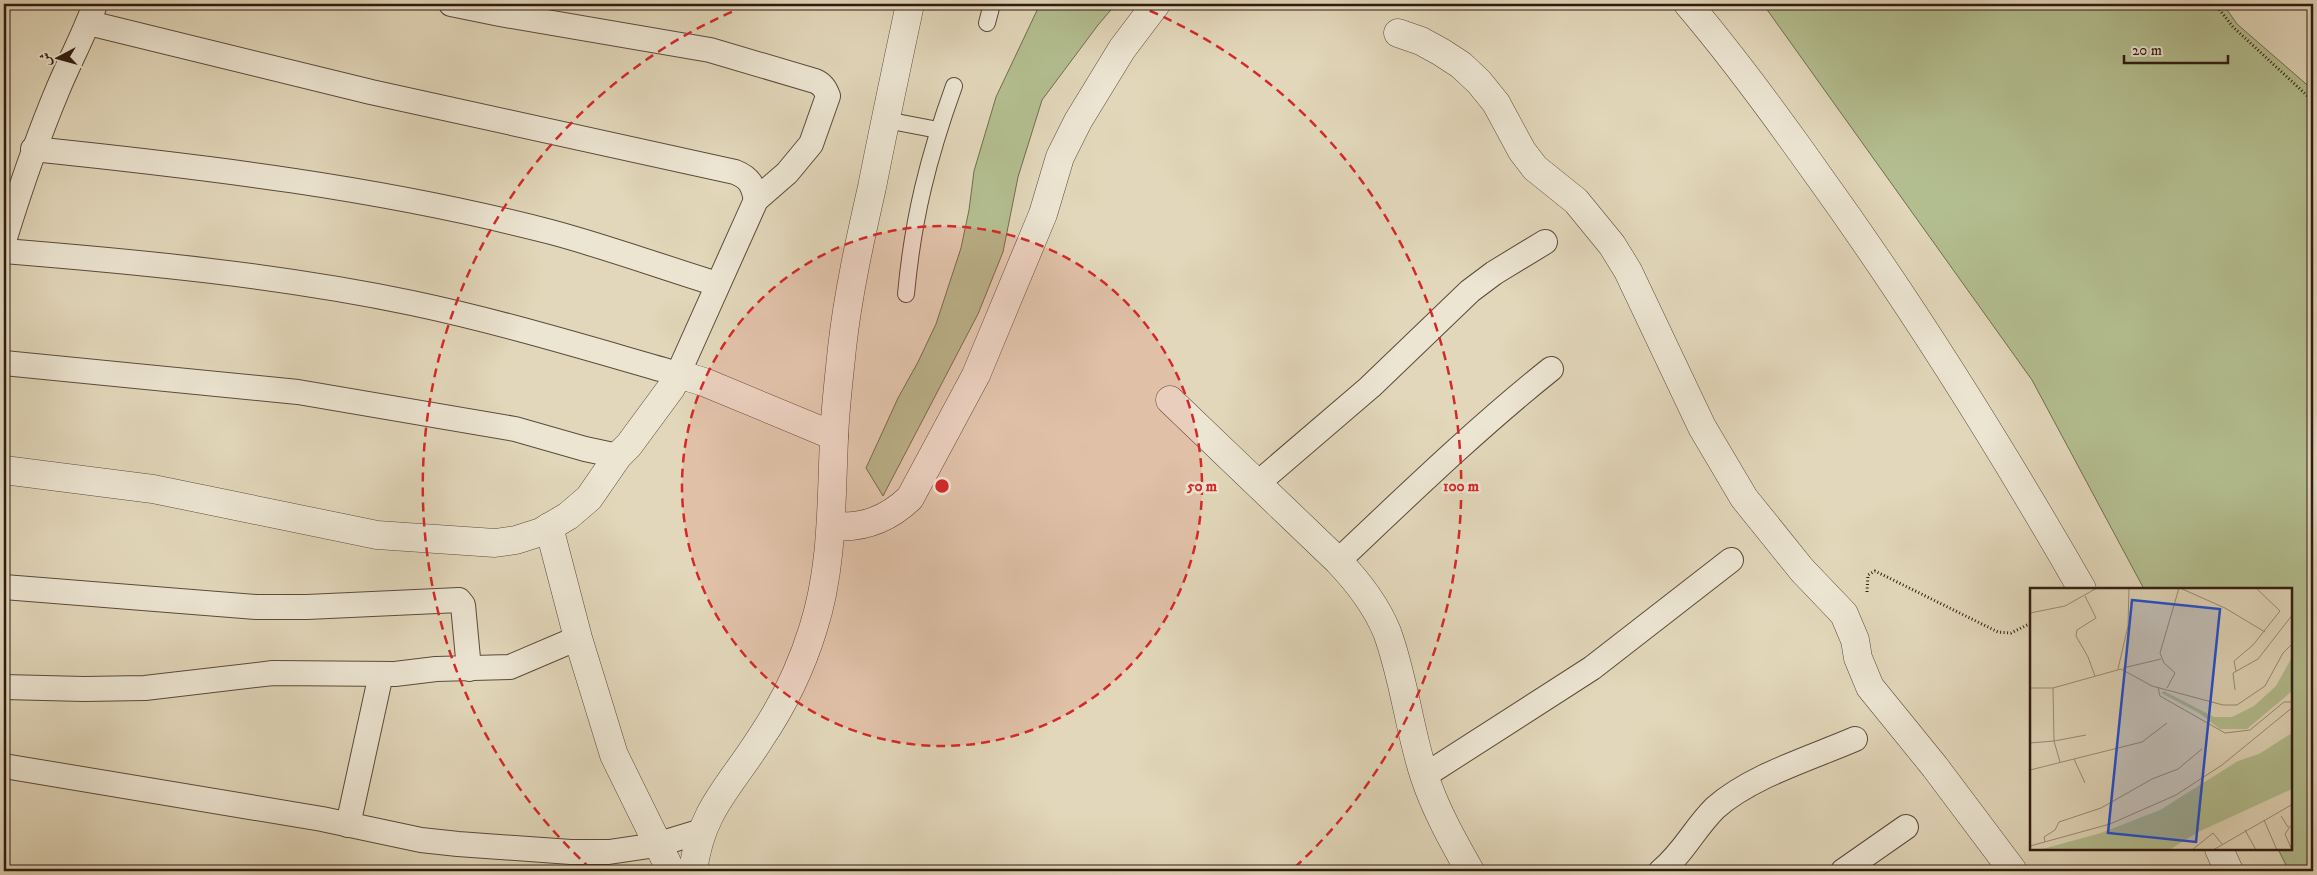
<svg xmlns="http://www.w3.org/2000/svg" width="2317" height="875" viewBox="0 0 2317 875" font-family="'IM FELL DW Pica',Amiri,serif">
<style>
.green{fill:#b3be90;stroke:#716c50}
.lines{fill:none;stroke-linecap:round;stroke-linejoin:round}
.service-casing{stroke:#5c4a3b;stroke-width:18}
.pedestrian-casing{stroke:#5c4a3b;stroke-width:26}
.minor-casing{stroke:#5c4a3b;stroke-width:29}
.tertiary-casing{stroke:#5c4a3b;stroke-width:29}
.path{stroke:#2f1b11;stroke-width:3;stroke-dasharray:1 2.5;stroke-linecap:butt}
.service{stroke:#ece5d2;stroke-width:16}
.pedestrian{stroke:#ece5d2;stroke-width:24}
.minor{stroke:#ece5d2;stroke-width:28}
.tertiary{stroke:#ece5d2;stroke-width:28}
.ring{fill:none;stroke:#d62828;stroke-width:2.5;stroke-dasharray:9 6}
.inset-road{fill:none;stroke:#9a8c76;stroke-width:1}
.view{fill:#1d4ed8;fill-opacity:0.15;stroke:#1d4ed8;stroke-width:2.5}
.inset-edge{fill:none;stroke:#2f1b11;stroke-width:2.5}
.centre{fill:#d62828;stroke:#ece5d2;stroke-width:2.5}
.ring-label{font-size:15px;text-anchor:middle;font-weight:bold;fill:#d62828;stroke:#ece5d2;stroke-width:5;stroke-linejoin:round;paint-order:stroke}
</style>
<rect width="100%" height="100%" fill="#e2d7ba"/>
<filter id="stains"><feTurbulence type="fractalNoise" baseFrequency=".004" numOctaves="4"/><feColorMatrix values="0 0 0 0 .2 0 0 0 0 .09 0 0 0 0 .02 0 0 0 .5 -.17"/></filter>
<radialGradient id="worn" r=".72"><stop offset=".6" stop-color="#630" stop-opacity="0"/><stop offset="1" stop-color="#630" stop-opacity=".3"/></radialGradient>
<g class="green">
<polygon points="1040,4 1116,4 1098,25 1042,100 1018,177 1003,252 978,314 883,496 866,468 898,398 918,362 936,324 961,248 969,210 974,171 996,97"/>
<polygon points="1763,4 2223,4 2237,24 2313,90 2313,871 2289,871 2278,849 2291,849 2291,589 2144,589 2032,380"/>
</g>
<g class="lines">
<g class="service-casing">
<g id="service">
<polyline points="987,23 992,4"/>
<polyline points="886,120 938,130"/>
<path d="M906,294C913,218 928,158 954,86"/>
</g>
</g>
<g class="pedestrian-casing">
<g id="pedestrian">
<path d="M89,23L371,92L735,172C750,178 753,185 756,200"/>
<path d="M33,149C207,167 382,188 551,232C607,247 662,267 717,284"/>
<path d="M4,241C20,189 37,139 58,89C70,60 85,33 95,4"/>
<path d="M4,251C140,262 277,275 412,303C502,322 590,349 678,374L756,200L787,173L811,144L828,96C825,88 822,84 815,81L710,50L500,14L451,4"/>
<polyline points="4,363 298,392 515,429 585,449 618,456"/>
<polyline points="1258,483 1370,387 1470,291 1494,273 1545,242"/>
<path d="M1338,561C1408,495 1476,429 1551,369"/>
<polyline points="4,587 256,607 307,607 459,600 463,605 469,669"/>
<polyline points="4,687 84,689 145,688 273,673 395,674 436,669 510,667 578,638"/>
<polyline points="4,766 322,819 421,840 458,844 571,852 609,852 656,845 702,831"/>
<polyline points="1424,776 1592,668 1731,560"/>
<polyline points="348,825 381,674"/>
<path d="M1661,871C1684,852 1694,829 1715,808C1751,776 1811,758 1855,739"/>
<polyline points="1843,871 1906,827"/>
</g>
</g>
<g class="minor-casing">
<g id="minor">
<polyline points="1398,33 1421,41 1441,52 1461,65 1479,82 1496,103 1522,151 1535,168 1576,201 1612,245 1628,271 1702,427 1744,498 1802,570 1844,614 1855,640 1858,658 1870,687 1935,767 2013,871"/>
<path d="M1170,400L1338,561C1358,582 1376,605 1387,632C1404,678 1409,729 1424,775C1435,809 1453,841 1470,871"/>
<polyline points="4,470 153,489 377,535 495,543 516,540 541,532 568,516 589,498 618,456 629,445 671,388 678,374 704,382 834,436"/>
<path d="M831,526C862,529 887,520 910,498L976,375L1043,214L1060,157L1078,121L1122,49L1156,4"/>
<polyline points="549,527 578,638 614,755 671,871"/>
<path d="M693,871C701,810 729,788 760,739C783,705 801,668 813,629C833,567 831,503 834,439C835,409 839,378 842,348C848,294 860,240 872,187C884,126 897,65 910,4"/>
</g>
</g>
<g class="tertiary-casing">
<g id="tertiary">
<path d="M1688,4C1734,58 1777,117 1818,175C1914,308 2000,446 2082,589"/>
<polyline points="2219,849 2229,871"/>
</g>
</g>
<g class="path">
<polyline points="2215,4 2233,27 2313,101"/>
<polyline points="1867,592 1868,575 1875,571 1998,632 2011,633 2031,623"/>
</g>
<use href="#service" class="service"/>
<use href="#pedestrian" class="pedestrian"/>
<use href="#minor" class="minor"/>
<use href="#tertiary" class="tertiary"/>
</g>
<circle cx="942" cy="486" r="260" fill="#d62828" fill-opacity=".12"/>
<g class="ring">
<circle cx="942" cy="486" r="260"/>
<path d="M591 869A519 519 0 0 1 748 5M1136 5A519 519 0 0 1 1293 869"/>
</g>
<g transform="translate(2030 588)">
<rect width="262" height="262" fill="#e2d7ba"/>
<path d="M262,69V103L217,141H190L169,125L131,105L134,103L184,129H202L224,118L246,98ZM262,145V201L168,244L139,262H9L71,245L130,222L208,173L229,166Z" fill="#b3be90"/>
<path class="inset-road" d="M150,0L195,20L235,44M55,8L66,30L47,42L46,48L58,69L65,88M0,25L35,18L67,0M93,80L131,71M88,81L98,38L99,0M206,83L204,73L223,57L250,23L226,0M128,99L130,108L195,145L220,142L254,114H263M0,100H23L91,81L122,98L193,117H207L235,98L253,65L263,55M23,100L24,153L56,147M137,100L145,85L134,75L130,65L149,0M205,102L203,85L228,71L263,26M0,155L24,153L30,174M44,171L55,195M0,182L112,154L137,135M251,228L258,239H263M234,232L247,262M259,240L255,246L262,262M215,242L226,262M15,254L14,249L25,242L29,234L71,220L122,191L148,181L172,161M0,258L80,236L146,207L192,177L263,119M162,262L183,245L192,256M183,262L263,216"/>
<path class="view" d="M102,12L190,21L166,254L78,245Z"/>
<rect width="262" height="262" class="inset-edge"/>
</g>
<circle cx="942" cy="486" r="8" class="centre"/>
<g class="ring-label">
<text x="1202" y="491">50 m</text>
<text x="1461" y="491">100 m</text>
</g>
<rect width="2317" height="875" fill="none" stroke="#e2d7ba" stroke-width="20"/>
<rect x="5" y="5" width="2307" height="865" fill="none" stroke="#2f1b11" stroke-width="2.5"/>
<rect x="10" y="10" width="2297" height="855" fill="none" stroke="#2f1b11"/>
<g transform="translate(58 58) rotate(264)" stroke="#ece5d2" stroke-width="4" paint-order="stroke">
<path d="M0-4L9 19L0 12L-9 19Z" fill="#2f1b11"/>
<text y="-8" font-size="14" font-weight="bold" text-anchor="middle" fill="#2f1b11">ش</text>
</g>
<path d="M2124 55v8h104v-8" fill="none" stroke="#2f1b11" stroke-width="2.5"/>
<text x="2132" y="55" font-size="15" fill="#2f1b11" stroke="#ece5d2" stroke-width="4" paint-order="stroke">20 m</text>
<rect width="100%" height="100%" filter="url(#stains)"/>
<rect width="100%" height="100%" fill="url(#worn)"/>
</svg>
